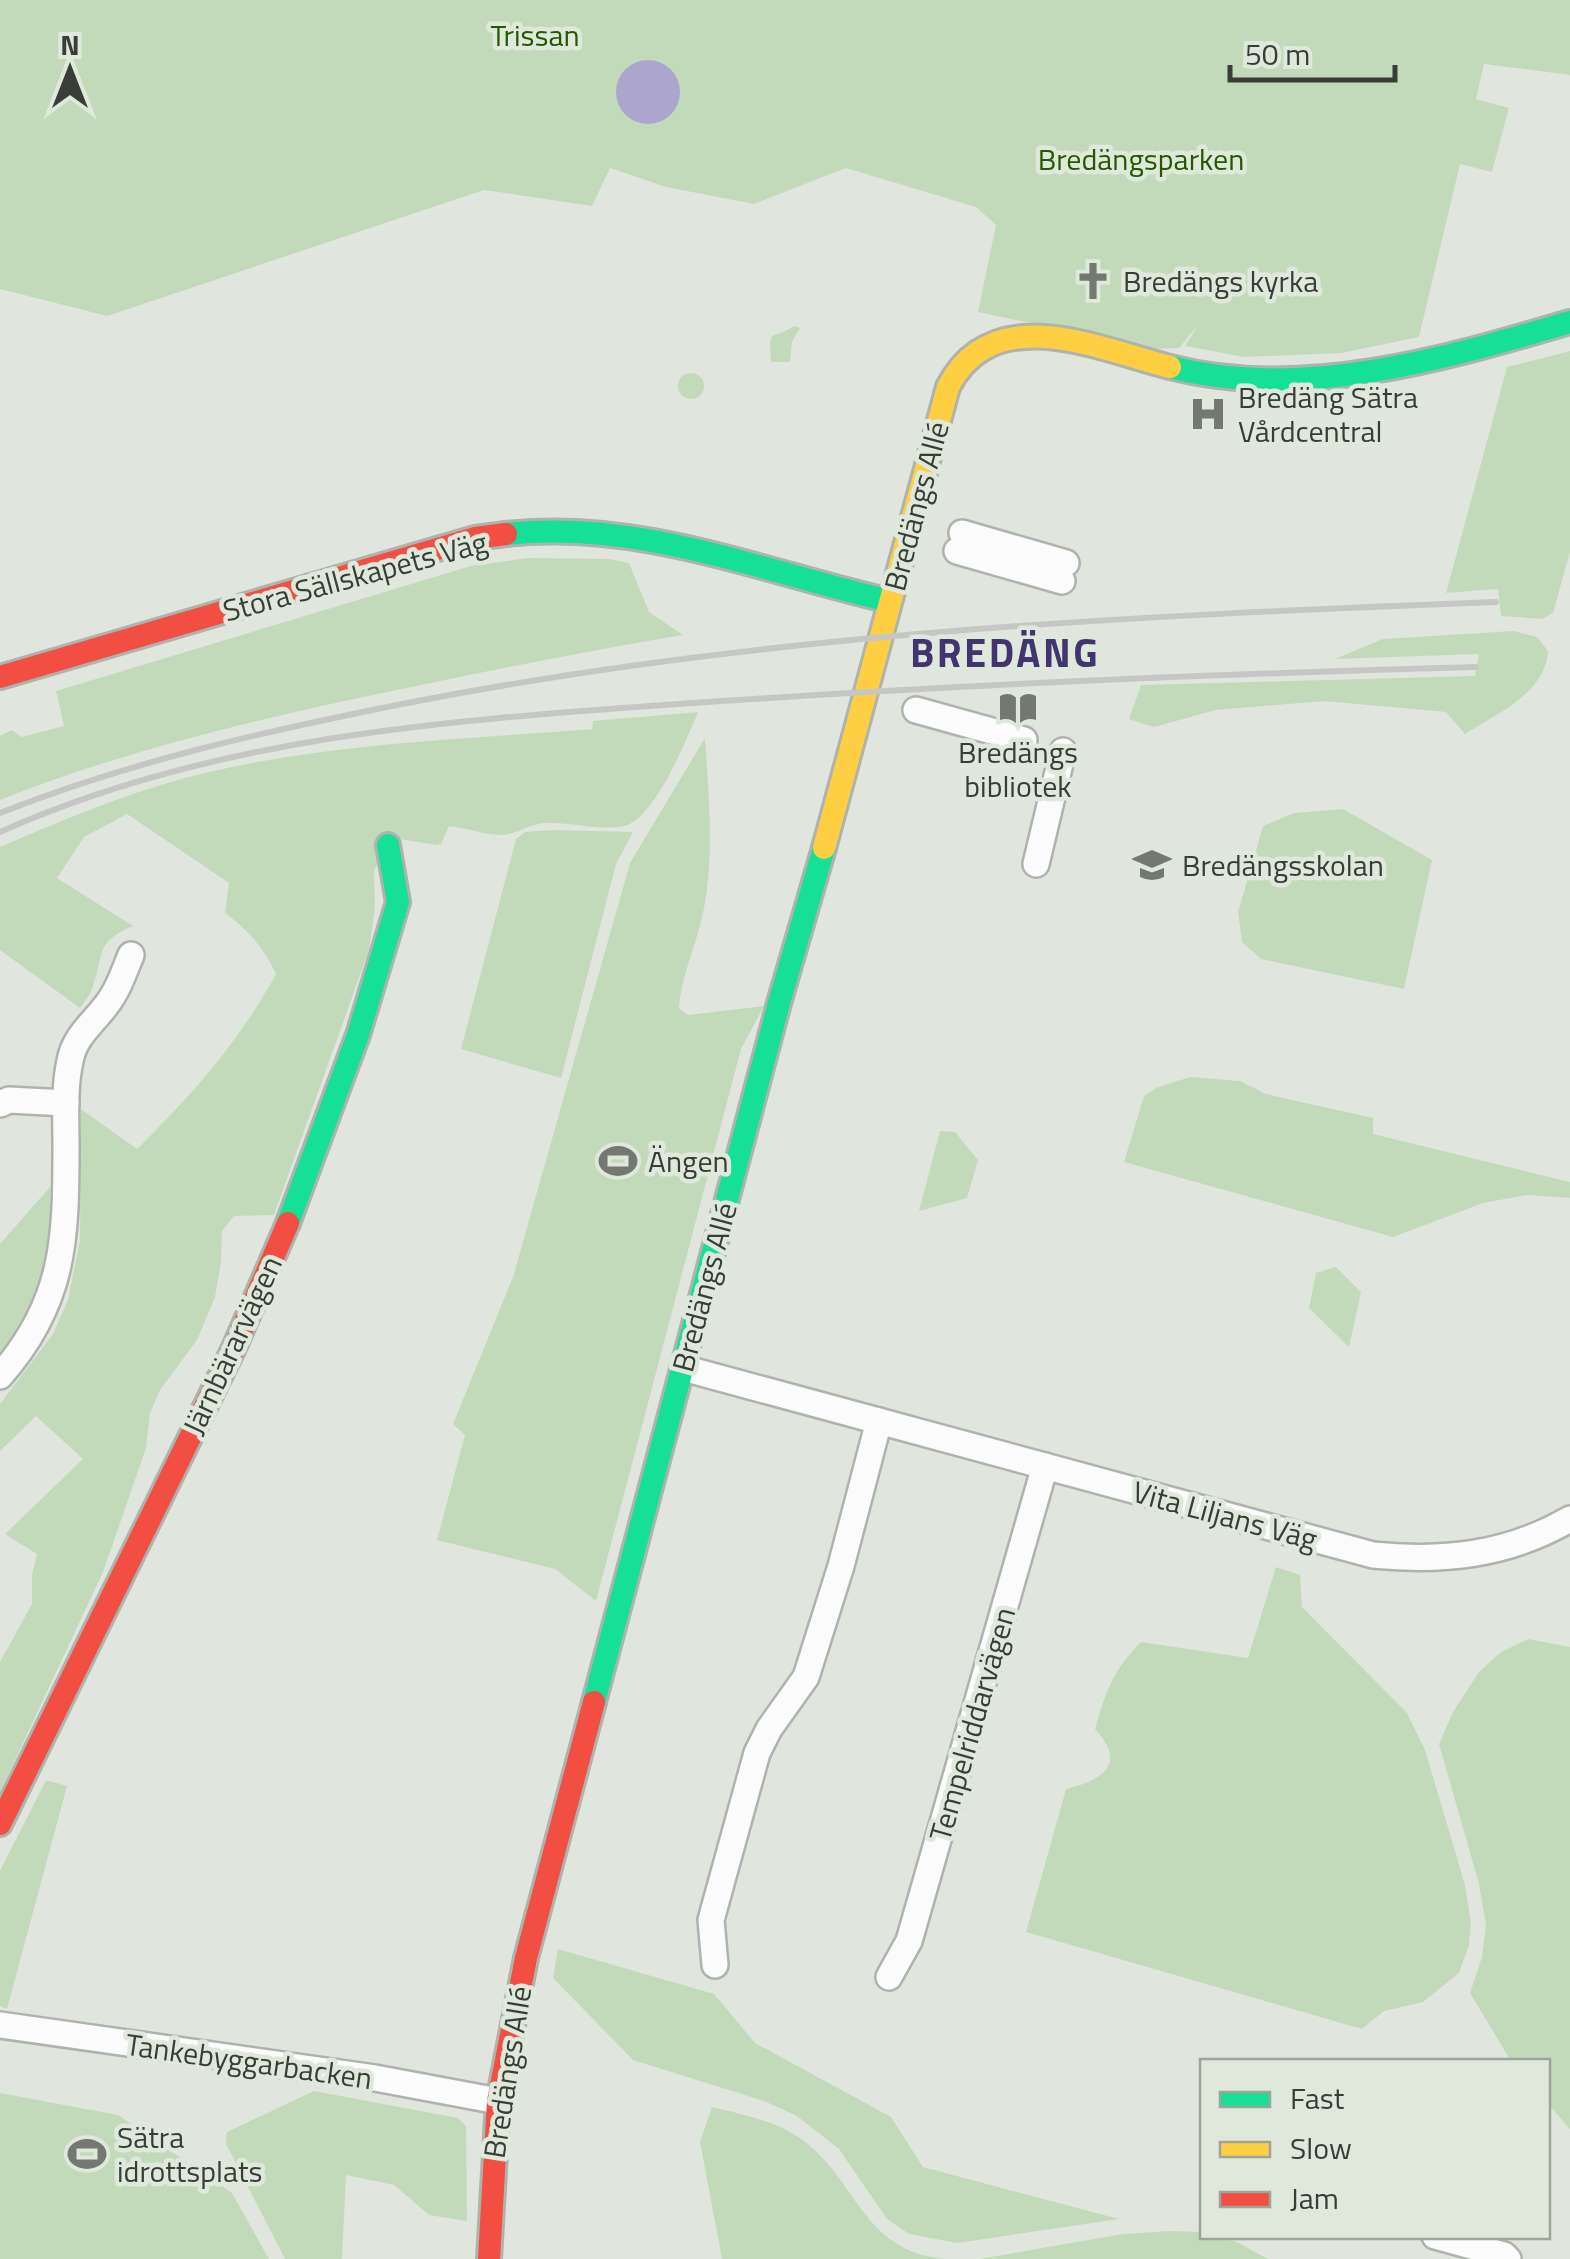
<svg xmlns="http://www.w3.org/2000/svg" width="1570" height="2259" viewBox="0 0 1570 2259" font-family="'Titillium Web',sans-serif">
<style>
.green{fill:#c3daba}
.water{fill:#aca6cf}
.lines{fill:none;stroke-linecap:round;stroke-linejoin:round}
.street-casing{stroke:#aeb3ad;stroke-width:30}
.fast-casing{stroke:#aeb3ad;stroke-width:28}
.slow-casing{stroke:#aeb3ad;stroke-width:28}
.jam-casing{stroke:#aeb3ad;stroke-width:28}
.street{stroke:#fafbfa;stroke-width:25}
.fast{stroke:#16e098;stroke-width:22}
.slow{stroke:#ffcf43;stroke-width:22}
.jam{stroke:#f24e42;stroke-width:22}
.rail{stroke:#c6c7c5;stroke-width:6}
.labels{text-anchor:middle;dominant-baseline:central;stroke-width:9;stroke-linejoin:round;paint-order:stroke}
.park-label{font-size:30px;fill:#265801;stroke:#dfe9db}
.poi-label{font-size:30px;fill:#393d37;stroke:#dfe9db;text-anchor:start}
.street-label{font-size:30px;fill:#393d37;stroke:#dfe9db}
.district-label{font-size:40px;font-weight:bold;letter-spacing:2.5px;fill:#423470;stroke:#dfe9db}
</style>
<rect width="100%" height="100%" fill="#e0e6de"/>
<g class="green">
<polygon points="0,0 1570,0 1570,75 1484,64 1476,99 1509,108 1492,172 1460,164 1419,337 1341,353 1244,357 1185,346 1198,325 1179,348 1152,349 978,312 996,225 976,207 846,168 754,204 666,187 610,168 592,206 484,190 107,316 0,289"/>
<path d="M794,326L800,328L792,342L790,362H771C769,324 771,342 794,326Z"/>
<polygon points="1570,351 1570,552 1553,613 1542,619 1501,616 1498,589 1446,593 1452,571 1507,367"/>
<circle cx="691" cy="386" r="13"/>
<path d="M528,558L609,559L629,563L649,612L683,635C587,651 492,670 397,690C262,718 128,749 0,800V736L12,730L22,737L64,726L56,691L471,566Z"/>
<path d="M1513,631L1537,637L1548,651C1546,693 1496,714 1465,734L1446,712L1324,701L1216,710L1154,727L1129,719L1141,685L1475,676L1479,654L1335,659L1383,639Z"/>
<path d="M698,712C687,739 654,820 624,826C600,831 571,822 547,823C531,823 517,834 503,835C486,835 466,828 449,826L441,844L436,845L377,835L384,851L374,871L375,907L369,950L274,1215L234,1216L222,1231L221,1262L215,1297L197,1340L160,1390L150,1413L146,1448L103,1572L0,1792V1662L32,1604V1575L37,1554L5,1534L83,1459L36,1416L0,1451V1404L53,1334L68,1300L80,1240L81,1109L137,1149C193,1094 238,1043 276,974C264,948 248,930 225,913L229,883L127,814L84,837L57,878L133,926C94,943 105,953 93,986C91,994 84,1002 80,1008L0,950V847C60,821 122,795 185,778C318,743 456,740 592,729L593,721Z"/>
<path d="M705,738C709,797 715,860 702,918C695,948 681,977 679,1008L688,1015L764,1006L741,1049L596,1601L555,1569L437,1540L465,1435L453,1424L513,1277L630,863Z"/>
<polygon points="1343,809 1432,860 1404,989 1261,959 1242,942 1238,912 1263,826 1294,813"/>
<polygon points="553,830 633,832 616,864 561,1078 461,1049 516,839 525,832"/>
<polygon points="1190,1077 1240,1081 1266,1094 1373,1118 1373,1134 1570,1182 1570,1198 1528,1195 1483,1203 1393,1237 1124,1162 1144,1096 1156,1088"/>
<polygon points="940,1131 955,1132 978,1160 967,1198 919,1211"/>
<path d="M50,1187C51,1251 43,1305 0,1355V1244Z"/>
<polygon points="1336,1267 1361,1292 1349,1347 1309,1308 1316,1273"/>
<path d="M1276,1567L1300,1575L1302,1607L1407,1713L1425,1750L1465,1885L1471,1924L1469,1945L1459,1973L1423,2002L1384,2011L1362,2029L1026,1932L1066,1789C1102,1780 1128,1765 1095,1729C1106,1691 1113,1670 1141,1642L1248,1658Z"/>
<polygon points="1528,1639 1570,1647 1570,2129 1548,2104 1548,2062 1511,2061 1470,1993 1482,1957 1486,1925 1479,1884 1439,1744 1453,1712 1479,1672 1501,1652"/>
<polygon points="46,1780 67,1786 7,2009 0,2006 0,1871"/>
<polygon points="558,1949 714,1994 755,2043 891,2117 923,2167 1119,2219 957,2243 909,2234 887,2219 839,2149 797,2116 764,2101 633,2060 553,1978"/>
<polygon points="314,2091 458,2118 466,2126 467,2221 429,2215 394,2185 346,2175 342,2259 285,2259 226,2144 227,2132"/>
<polygon points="0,2093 118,2115 232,2193 269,2259 0,2259"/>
<path d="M712,2107C742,2114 775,2121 800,2138C858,2179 861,2251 945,2259H722L700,2142Z"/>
<polygon points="1169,2231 1202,2232 1202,2236 1235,2241 1268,2259 979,2259 1123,2234"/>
</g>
<circle class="water" cx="648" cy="92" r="32"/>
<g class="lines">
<g class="street-casing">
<g id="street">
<polyline points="962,533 1066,563"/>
<polyline points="957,551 1062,581"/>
<polyline points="916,710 1024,740"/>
<polyline points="1036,864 1063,751"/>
<polyline points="0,1104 9,1100 66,1103"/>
<path d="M683,1368L1373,1555C1444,1562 1508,1555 1570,1519"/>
<path d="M0,1376C65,1302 66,1239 66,1146C66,1118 64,1088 70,1061C75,1033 98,1020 112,997C120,985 125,969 131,955"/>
<polyline points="715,1965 711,1920 757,1753 769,1729 806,1677 841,1566 879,1421"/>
<polyline points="889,1977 909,1941 1045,1466"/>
<polyline points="0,2025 375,2078 498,2101"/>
<polyline points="1435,2236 1504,2255 1508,2259"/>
</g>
</g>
<g class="fast-casing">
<g id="fast">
<path d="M1170,367C1301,401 1444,359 1570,322"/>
<path d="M506,534C639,519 763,572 890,601"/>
<polyline points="288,1223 358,1035 398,902 388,845"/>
<polyline points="594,1702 779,1003 824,848"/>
</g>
</g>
<g class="slow-casing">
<path id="slow" d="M824,848L948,387C993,300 1096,348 1170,367"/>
</g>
<g class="jam-casing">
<g id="jam">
<polyline points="0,677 475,538 506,534"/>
<polyline points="0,1824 234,1348 288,1223"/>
<polyline points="489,2259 498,2101 526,1958 594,1702"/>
</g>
</g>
<use href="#street" class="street"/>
<use href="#fast" class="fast"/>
<use href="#slow" class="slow"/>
<use href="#jam" class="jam"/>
<g class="rail">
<path d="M0,813C132,761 258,733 397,705C759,633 1128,616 1496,602"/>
<path d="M0,832C219,734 457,720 693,703C953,685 1214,674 1476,667"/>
</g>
</g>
<defs>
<g id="church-bare" transform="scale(3)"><path d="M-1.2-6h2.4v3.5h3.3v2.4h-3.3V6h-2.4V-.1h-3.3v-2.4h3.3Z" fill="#737871" stroke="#dfe9db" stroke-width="2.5" paint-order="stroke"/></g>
<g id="hospital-bare" transform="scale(3)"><path d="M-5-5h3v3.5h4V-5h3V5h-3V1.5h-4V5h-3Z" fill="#737871" stroke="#dfe9db" stroke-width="2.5" paint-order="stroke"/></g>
<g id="library-bare" transform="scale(3)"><path d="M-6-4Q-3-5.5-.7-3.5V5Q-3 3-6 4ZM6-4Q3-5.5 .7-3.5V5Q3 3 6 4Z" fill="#737871" stroke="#dfe9db" stroke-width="2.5" paint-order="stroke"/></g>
<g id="school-bare" transform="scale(3)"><path d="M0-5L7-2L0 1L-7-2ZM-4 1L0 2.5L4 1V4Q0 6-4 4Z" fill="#737871" stroke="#dfe9db" stroke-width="2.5" paint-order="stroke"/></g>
<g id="stadium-bare" transform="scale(3)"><path d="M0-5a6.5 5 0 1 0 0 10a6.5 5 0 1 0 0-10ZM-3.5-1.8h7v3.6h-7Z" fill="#737871" stroke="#dfe9db" stroke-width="2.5" paint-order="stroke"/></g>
</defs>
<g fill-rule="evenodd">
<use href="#church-bare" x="1093" y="281"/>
<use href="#hospital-bare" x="1208" y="414"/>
<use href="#library-bare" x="1018" y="708"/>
<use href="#school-bare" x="1152" y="865"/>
<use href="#stadium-bare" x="618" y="1161"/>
<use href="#stadium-bare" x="87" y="2154"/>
</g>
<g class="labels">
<g class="park-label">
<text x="535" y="35">Trissan</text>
<text x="1141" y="159">Bredängsparken</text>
</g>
<g class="poi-label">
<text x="1123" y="281">Bredängs kyrka</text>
<text x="1238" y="397">Bredäng Sätra<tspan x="1238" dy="34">Vårdcentral</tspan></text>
<text x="1018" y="752" text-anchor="middle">Bredängs<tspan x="1018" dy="34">bibliotek</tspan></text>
<text x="1182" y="865">Bredängsskolan</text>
<text x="648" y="1161">Ängen</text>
<text x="117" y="2137">Sätra<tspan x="117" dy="34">idrottsplats</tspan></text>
</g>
<g class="street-label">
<text transform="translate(916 506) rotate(-75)">Bredängs Allé</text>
<text transform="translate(355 576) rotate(-15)">Stora Sällskapets Väg</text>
<text transform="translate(704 1287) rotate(-75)">Bredängs Allé</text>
<text transform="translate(232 1345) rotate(-65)">Järnbärarvägen</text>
<text transform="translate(1225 1515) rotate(15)">Vita Liljans Väg</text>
<text transform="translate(972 1724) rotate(-74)">Tempelriddarvägen</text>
<text transform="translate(249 2061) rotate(8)">Tankebyggarbacken</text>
<text transform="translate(507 2072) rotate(-81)">Bredängs Allé</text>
</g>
<g class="district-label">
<text x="1005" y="652">BREDÄNG</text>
</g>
</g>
<rect x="1200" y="2059" width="350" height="180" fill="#dfe9db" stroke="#9da499" stroke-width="2.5"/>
<rect x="1220" y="2092" width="50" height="15" fill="#16e098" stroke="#9da499" stroke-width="2.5"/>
<text x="1290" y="2109" font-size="30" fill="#393d37">Fast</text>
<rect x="1220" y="2142" width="50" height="15" fill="#ffcf43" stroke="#9da499" stroke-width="2.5"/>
<text x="1290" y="2159" font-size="30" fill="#393d37">Slow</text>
<rect x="1220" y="2192" width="50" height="15" fill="#f24e42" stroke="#9da499" stroke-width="2.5"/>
<text x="1290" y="2209" font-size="30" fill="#393d37">Jam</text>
<g transform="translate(70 70)" stroke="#dfe9db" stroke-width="8" paint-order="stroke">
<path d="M0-8L18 38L0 25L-18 38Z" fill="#393d37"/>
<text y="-15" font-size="28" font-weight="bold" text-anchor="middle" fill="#393d37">N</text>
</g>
<path d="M1230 65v15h165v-15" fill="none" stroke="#393d37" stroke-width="5"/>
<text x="1245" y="65" font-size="30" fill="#393d37" stroke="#dfe9db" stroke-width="8" paint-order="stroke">50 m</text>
</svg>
